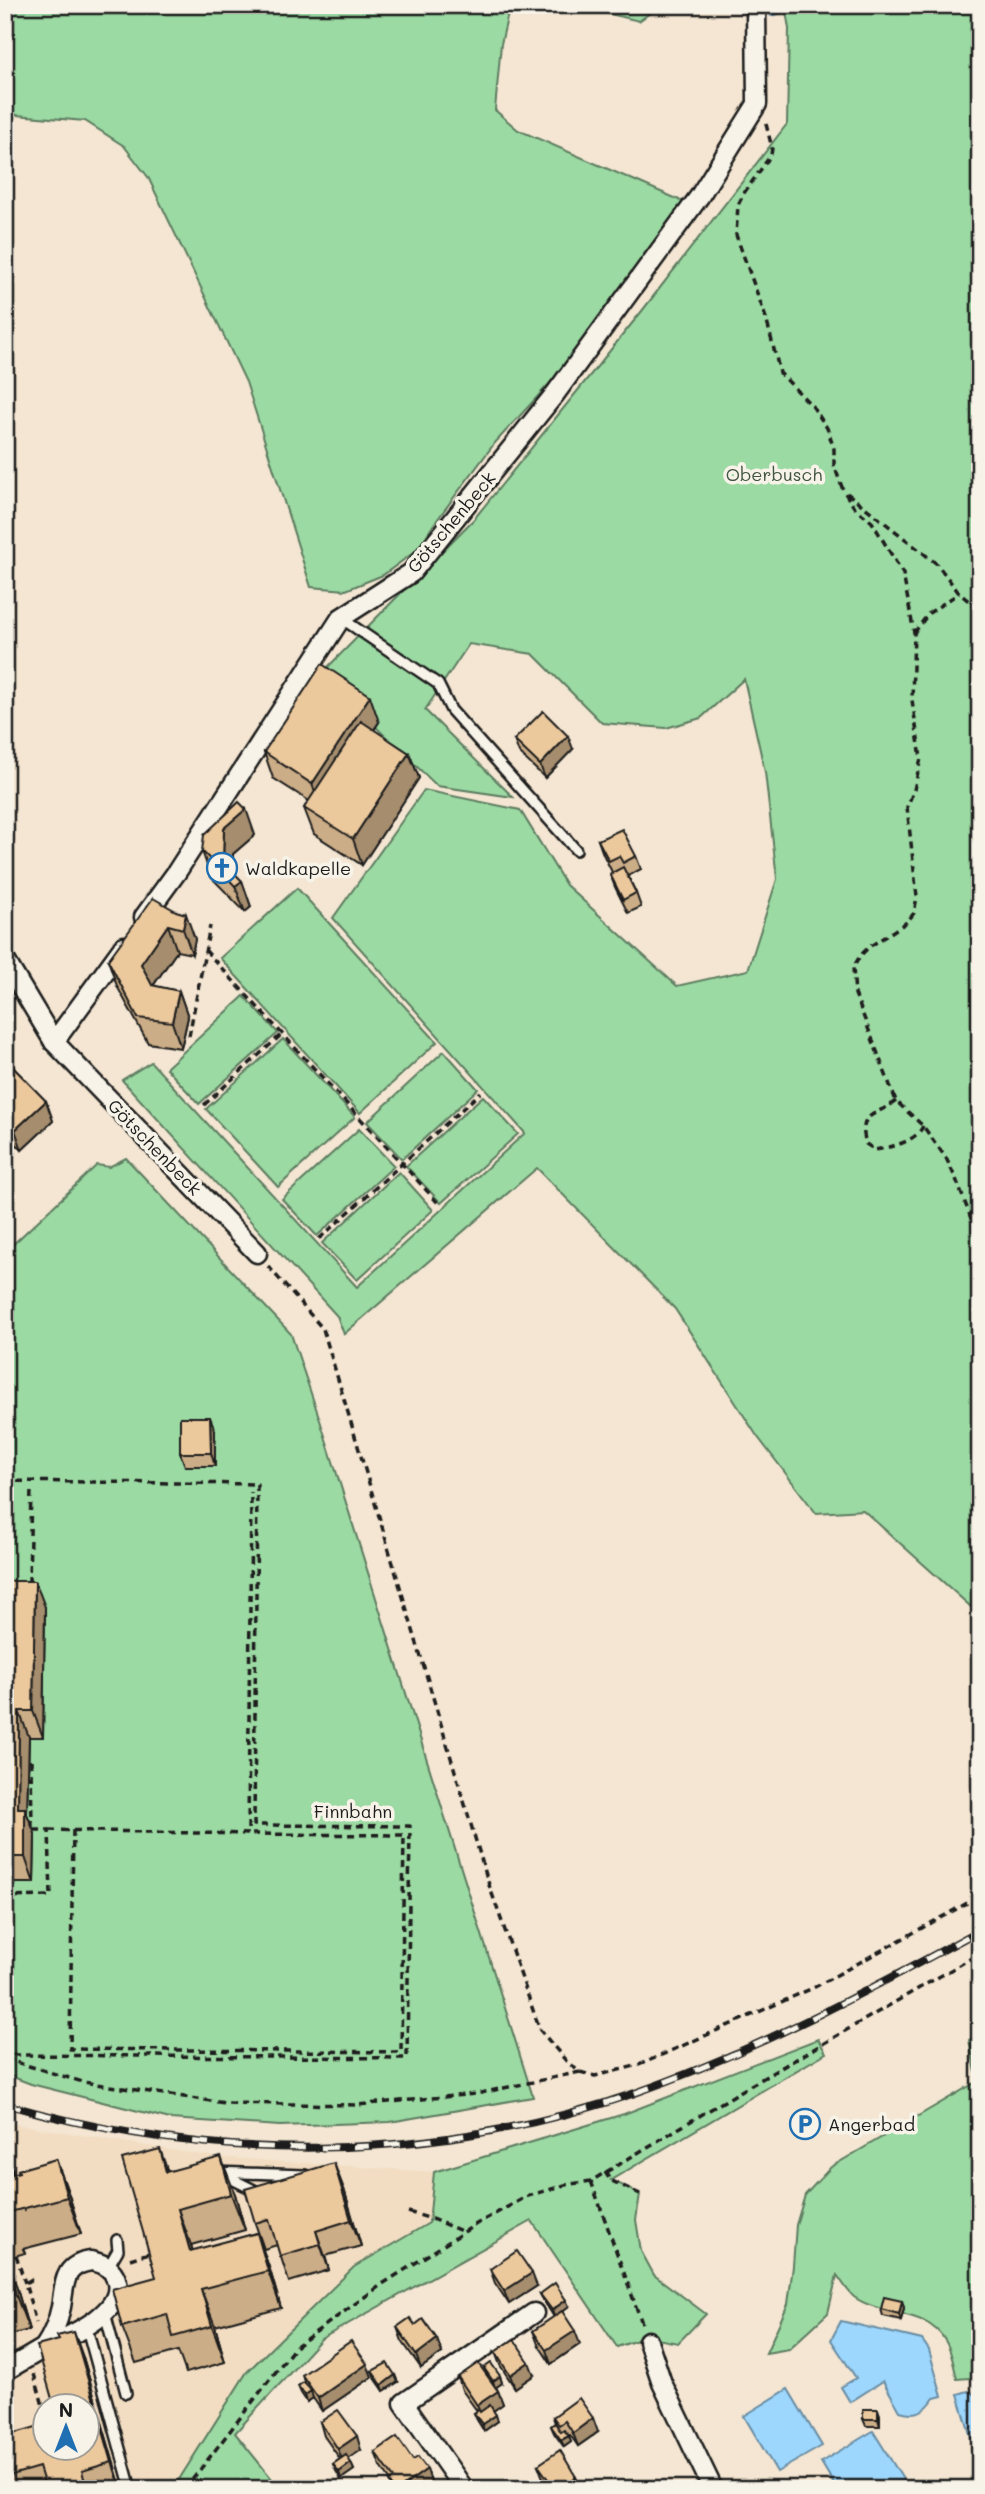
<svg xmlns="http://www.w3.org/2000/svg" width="985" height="2494" viewBox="0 0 985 2494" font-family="Mali,sans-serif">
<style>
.built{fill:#f2ddc2;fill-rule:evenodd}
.green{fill:#9cdaa3;stroke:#5c7b60;stroke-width:2}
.water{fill:#9dd7fd;stroke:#698ca3;stroke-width:2}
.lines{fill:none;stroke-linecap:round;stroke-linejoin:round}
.stream{stroke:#698ca3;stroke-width:6}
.lane-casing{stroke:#1c1c1c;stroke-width:14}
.street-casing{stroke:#1c1c1c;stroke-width:23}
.path{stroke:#1c1c1c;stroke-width:3.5;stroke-dasharray:7 5;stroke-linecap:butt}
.lane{stroke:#f7f3e8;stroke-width:9}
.street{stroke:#f7f3e8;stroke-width:18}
.rail-casing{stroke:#1c1c1c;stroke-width:8}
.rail{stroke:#f7f3e8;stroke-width:5;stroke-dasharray:16;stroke-linecap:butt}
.wall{fill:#cbad87;stroke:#1c1c1c;stroke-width:2}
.shaded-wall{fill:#a58d6e;stroke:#1c1c1c;stroke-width:2}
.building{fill:#ecc99d;stroke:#1c1c1c;stroke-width:2}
.labels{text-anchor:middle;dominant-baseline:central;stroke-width:7;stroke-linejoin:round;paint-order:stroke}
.park-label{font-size:18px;fill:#425544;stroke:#f7f3e8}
.street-label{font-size:18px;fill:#1c1c1c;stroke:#f7f3e8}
.poi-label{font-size:18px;fill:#1c1c1c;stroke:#f7f3e8;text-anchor:start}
</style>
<rect width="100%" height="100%" fill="#f4e6d2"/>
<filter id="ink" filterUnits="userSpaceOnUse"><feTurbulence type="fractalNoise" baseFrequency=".0143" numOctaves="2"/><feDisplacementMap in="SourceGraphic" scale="14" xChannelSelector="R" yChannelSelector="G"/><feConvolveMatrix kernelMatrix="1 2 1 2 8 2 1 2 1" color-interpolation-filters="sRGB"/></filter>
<g filter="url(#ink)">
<path class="built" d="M5,2121L14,2124L214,2157L434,2172L429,2223L354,2267L247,2372L173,2489H5ZM46,2406H88V2448H46Z"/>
<g class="green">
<polygon points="5,5 510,5 501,44 495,110 518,130 684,202 583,347 494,444 434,524 417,550 383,575 346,590 311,587 246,382 148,177 124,146 85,121 5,114"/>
<polygon points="573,5 661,5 639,21"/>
<polygon points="785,5 980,5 980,1615 863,1510 816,1513 757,1436 675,1309 537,1168 344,1334 337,1316 122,1080 151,1062 357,1287 525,1133 333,918 424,790 520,810 566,885 677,986 748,970 777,879 765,772 744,679 701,718 666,728 602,723 533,654 469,644 425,710 513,797 437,786 321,674 474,519 642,311 787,124 789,29"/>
<polygon points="297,888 437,1042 360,1113 220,958"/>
<polygon points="244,996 278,1033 199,1104 166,1068"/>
<polygon points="283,1039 355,1117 278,1187 206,1109"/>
<polygon points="444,1051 478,1089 402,1159 367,1122"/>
<polygon points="483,1096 518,1134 441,1203 406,1166"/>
<polygon points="359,1129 394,1166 317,1236 282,1199"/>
<polygon points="126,1158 291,1334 319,1417 533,2097 390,2122 280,2126 170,2119 31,2084 5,2074 5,1252 97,1165 109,1167"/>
<polygon points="399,1172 433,1210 357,1280 322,1243"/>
<path d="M980,2034V2383L970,2378L957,2379C954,2367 952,2352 946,2342C928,2308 882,2317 854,2297C848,2292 842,2282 837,2275L828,2313L789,2349L766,2353L788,2304L793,2266L796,2225L805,2195L831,2167L978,2081L969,2040Z"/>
<polygon points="818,2039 826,2053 611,2180 640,2194 636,2220 641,2251 654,2275 706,2314 678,2343 646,2337 617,2347 532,2221 321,2339 235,2433 280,2489 173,2489 247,2372 354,2267 429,2223 434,2172 624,2114"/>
</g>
<g class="water">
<path d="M841,2321L922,2340L929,2350L942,2396L934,2398C925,2412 916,2416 900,2411L883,2381L850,2402L841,2387L856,2378L831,2340Z"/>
<polygon points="788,2389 822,2446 777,2472 744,2416"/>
<polygon points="968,2391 980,2397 980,2442 973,2444 958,2394"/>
<polygon points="873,2431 909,2489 837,2489 821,2462"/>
</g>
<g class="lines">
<polyline class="stream" points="772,14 798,5"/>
<g class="lane-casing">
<g id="lane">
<polyline points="341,618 438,684 451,710 576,850"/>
<polyline points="215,2172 305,2175"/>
<polyline points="224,2175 258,2192"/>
<polyline points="108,2267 118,2250 117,2240"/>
<polyline points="105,2313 126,2393"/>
<polyline points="86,2325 131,2489"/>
</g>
</g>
<g class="street-casing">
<g id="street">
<polyline points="144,917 176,873 341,618 411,573 555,394 699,197 757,104 756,5"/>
<polyline points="5,960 54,1042 257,1253"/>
<polyline points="54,1042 124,946"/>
<path d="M91,2261C102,2263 112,2267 116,2279C128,2312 67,2337 44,2348C53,2335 58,2322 61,2307C65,2284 62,2265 91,2261Z"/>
<polyline points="648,2341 662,2383 713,2489"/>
<polyline points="5,2371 44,2348"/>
<polyline points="464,2489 404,2403 534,2313"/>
</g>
</g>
<g class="path">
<polyline points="766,124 772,148 771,155 744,193 738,205 736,235 766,318 780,373 813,407 827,428 834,449 834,465 843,490 854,507 872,522 903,574 914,633 912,700 921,758 914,790 907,807 917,897 914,913 907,922 869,947 860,956 853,968 855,994 896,1101 923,1126 946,1158 956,1179 980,1242"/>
<polyline points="847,493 937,564 959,593 980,610"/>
<polyline points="914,633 929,613 959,593"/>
<polyline points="205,950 440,1205"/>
<polyline points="189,1036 210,926"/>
<path d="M896,1101C876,1116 857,1112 866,1144L875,1150C891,1147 916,1142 923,1126"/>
<polyline points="204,1105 282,1034"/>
<polyline points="319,1239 481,1092"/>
<polyline points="268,1266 323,1329 489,1885 540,2030 567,2062 580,2072 595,2076 639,2065 815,1987 980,1896"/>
<polyline points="5,1481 257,1484 254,1825 410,1826 407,2058 16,2055 5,2050"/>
<polyline points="29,1583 31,1488"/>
<polyline points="49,1830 248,1834 251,1492"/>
<polyline points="73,1830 70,2049 401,2052 404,1835 248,1834"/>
<polyline points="5,1897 51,1896 49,1830 32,1830 31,1760"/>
<polyline points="5,2059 83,2082 225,2103 357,2105 476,2094 580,2072"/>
<polyline points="605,2172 610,2180 640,2194"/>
<polyline points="591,2181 643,2326"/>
<polyline points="408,2212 432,2219 464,2232"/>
<polyline points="16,2255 25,2283"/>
<polyline points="130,2259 152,2252"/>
<polyline points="32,2279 25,2283 36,2323"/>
<polyline points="34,2374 46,2416"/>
<polyline points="185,2489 295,2347 384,2283 478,2223 528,2196 565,2185 591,2181 746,2088 980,1953"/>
</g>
<use href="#lane" class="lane"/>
<use href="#street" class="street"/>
<g class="rail-casing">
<path id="rail" d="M5,2104C213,2164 430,2164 635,2093C755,2051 868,1991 980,1930"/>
</g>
<use href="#rail" class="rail"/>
</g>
<g class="wall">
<polygon points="379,722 374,730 409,753 419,778 362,865 314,834 304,808 309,801 273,778 264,752"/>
<polygon points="514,740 573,749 545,778 519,753"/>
<polygon points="255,835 233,854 233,872 242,881 251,907 245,912 211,877 202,851"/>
<polygon points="598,840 636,856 641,869 628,876 636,893 641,907 628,913 615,887 610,874 612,872 603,854"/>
<polygon points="176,911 195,939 192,954 177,951 153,986 179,991 188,1017 181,1048 148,1043 117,986 108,960"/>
<polygon points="5,1059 46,1101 53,1121 22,1150 5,1132"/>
<polygon points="215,1430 215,1466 185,1466 180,1453"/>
<polygon points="5,1581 45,1607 43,1737 29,1737 27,1814 35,1834 34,1883 5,1883"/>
<polygon points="5,2143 14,2174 56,2159 69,2195 81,2234 23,2249 25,2253 8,2258 29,2330 5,2336"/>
<polygon points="160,2149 168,2172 235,2194 245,2230 191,2245 193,2251 257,2233 270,2270 281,2308 215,2326 225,2362 186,2373 178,2351 136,2363 122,2327 156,2277"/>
<polygon points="344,2189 361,2246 325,2256 329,2270 289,2282 277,2245 264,2249 255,2223"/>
<polygon points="490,2269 537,2286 509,2304 495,2283"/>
<polygon points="540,2294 569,2306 555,2316 580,2344 551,2364 538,2344 533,2331 554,2317 543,2300"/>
<polygon points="902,2301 904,2308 901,2320 883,2316 881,2309"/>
<polygon points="415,2325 442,2353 421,2368 402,2341 397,2327"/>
<polygon points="495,2352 534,2375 515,2388 500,2365"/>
<polygon points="83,2357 121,2488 117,2489 5,2489 5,2436 88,2448"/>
<polygon points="484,2368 500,2376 502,2383 496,2387 498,2391 503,2404 493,2411 498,2421 484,2431 477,2420 474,2413 477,2411 462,2390 458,2377 487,2374"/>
<polygon points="372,2371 398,2382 384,2391 375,2378"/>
<polygon points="302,2375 372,2377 322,2411 313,2398 307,2402 301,2393 298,2386 304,2382"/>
<polygon points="880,2415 880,2426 866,2426 863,2419"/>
<polygon points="553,2417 598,2432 578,2446 570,2435 568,2435 571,2442 564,2447 554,2433 551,2426 555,2423"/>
<polygon points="320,2422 361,2450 348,2459 354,2470 341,2479 336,2471 333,2464 340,2459 324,2436"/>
<polygon points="375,2452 413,2460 427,2469 431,2482 422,2489 392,2489 389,2481 390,2480 380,2465"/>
<polygon points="538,2465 576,2477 580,2489 551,2489 543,2478"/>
</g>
<g class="shaded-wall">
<polygon points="370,696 379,722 321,809 312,784"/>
<polygon points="568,736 573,749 545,778 540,765"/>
<polygon points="409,753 419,778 362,865 353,839"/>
<polygon points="246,809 255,835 233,854 233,883 223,861 224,828"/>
<polygon points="242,881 251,907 245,912 235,886"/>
<polygon points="186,914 195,939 192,954 183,929"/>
<polygon points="168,925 177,951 150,990 141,964"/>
<polygon points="179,991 188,1017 181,1048 172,1022"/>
<polygon points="46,1101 53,1121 22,1150 15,1130"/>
<polygon points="210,1417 215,1430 215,1466 211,1453"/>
<polygon points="35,1581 45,1607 43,1737 33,1711"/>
<polygon points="19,1711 29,1737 27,1814 35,1834 34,1883 25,1857 18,1808"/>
<polygon points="5,2143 25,2211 12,2174 5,2151"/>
<polygon points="221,2157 235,2194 245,2230 231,2194"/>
<polygon points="56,2159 69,2195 81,2234 67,2197"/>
<polygon points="334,2163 344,2189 361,2246 351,2220"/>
<polygon points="178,2209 191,2245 204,2288 190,2251"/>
<polygon points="316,2231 325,2256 329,2270 320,2244"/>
<polygon points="257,2233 270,2270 281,2308 268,2271"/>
<polygon points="5,2251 8,2258 29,2330 15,2293 5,2258"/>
<polygon points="532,2273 537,2286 509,2304 504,2291"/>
<polygon points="201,2289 215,2326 225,2362 212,2326"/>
<polygon points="566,2300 569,2306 554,2317 552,2310"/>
<polygon points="902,2301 904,2308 901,2320 899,2314"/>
<polygon points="575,2331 580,2344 551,2364 546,2350"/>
<polygon points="74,2332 83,2357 121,2488 112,2462"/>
<polygon points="437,2339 442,2353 421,2368 416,2355"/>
<polygon points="529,2362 534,2375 515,2388 510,2375"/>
<polygon points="367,2364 372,2377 322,2411 318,2398"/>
<polygon points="395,2375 398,2382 384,2391 382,2385"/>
<polygon points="500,2376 502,2383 495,2388 493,2381"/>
<polygon points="311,2391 313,2398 307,2402 305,2395"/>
<polygon points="498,2391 503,2404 482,2419 477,2405"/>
<polygon points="878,2409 880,2415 880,2426 878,2419"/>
<polygon points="496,2415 498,2421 484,2431 482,2424"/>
<polygon points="593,2418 598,2432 578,2446 573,2433"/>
<polygon points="357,2436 361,2450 343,2462 338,2449"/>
<polygon points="569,2436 571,2442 564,2447 561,2440"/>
<polygon points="351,2463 354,2470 341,2479 339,2472"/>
<polygon points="427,2469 431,2482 422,2489 399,2489"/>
<polygon points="576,2477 580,2489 559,2489"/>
</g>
<g class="building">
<polygon points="322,664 370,696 312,784 264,752"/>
<polygon points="543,711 568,736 540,765 514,740"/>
<polygon points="361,721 409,753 353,839 304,808"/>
<polygon points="239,802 246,809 224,828 223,861 242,881 235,886 202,851 204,835"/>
<polygon points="622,829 636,856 623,863 619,856 609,861 598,840"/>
<polygon points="623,867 636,893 623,900 610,874"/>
<polygon points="153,898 176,911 186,914 183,929 168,925 141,964 152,985 179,991 172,1022 138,1018 108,960"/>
<polygon points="5,1059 46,1101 15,1130 5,1120"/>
<polygon points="180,1417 210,1417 211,1453 180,1453"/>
<polygon points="5,1581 35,1581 33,1711 19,1711 18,1808 25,1808 25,1857 5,1857"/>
<polygon points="160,2149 166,2172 221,2157 231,2194 178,2209 190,2251 257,2233 268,2271 201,2289 212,2326 173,2337 167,2314 122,2327 112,2289 156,2277 122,2159"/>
<polygon points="5,2151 12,2174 19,2172 18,2170 56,2159 67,2197 10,2212 11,2216 5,2218"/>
<polygon points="334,2163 351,2220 316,2231 320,2244 280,2256 269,2219 255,2223 245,2189"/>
<polygon points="517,2251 532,2273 504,2291 490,2269"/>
<polygon points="5,2258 15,2293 5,2296"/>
<polygon points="555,2283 566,2300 552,2310 540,2294"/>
<polygon points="884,2297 902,2301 899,2314 881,2309"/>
<polygon points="562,2311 575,2331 546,2350 533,2331"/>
<polygon points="410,2318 415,2325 423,2319 437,2339 416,2355 397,2327"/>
<polygon points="74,2332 112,2462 82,2471 87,2489 46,2489 39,2467 5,2477 5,2436 46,2424 46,2448 88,2448 88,2406 54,2406 37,2346 59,2340 57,2336"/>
<polygon points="514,2339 529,2362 510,2375 495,2352"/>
<polygon points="351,2341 367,2364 318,2398 302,2375"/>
<polygon points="387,2363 395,2375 382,2385 372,2371"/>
<polygon points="478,2363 498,2391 477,2405 458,2377"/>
<polygon points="491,2363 500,2376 493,2381 484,2368"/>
<polygon points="304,2382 311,2391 305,2395 298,2386"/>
<polygon points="579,2398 593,2418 573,2433 565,2421 559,2425 553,2417"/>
<polygon points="490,2405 496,2415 482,2424 474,2413 479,2410 480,2412"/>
<rect x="863" y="2409" width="15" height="10"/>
<polygon points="338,2410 357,2436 338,2449 320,2422"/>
<polygon points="555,2423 561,2432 564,2430 569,2436 561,2440 551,2426"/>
<polygon points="397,2437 413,2460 418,2457 427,2469 399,2489 394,2489 389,2481 394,2478 375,2452"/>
<polygon points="560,2450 576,2477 559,2489 555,2489 538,2465"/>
<polygon points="346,2455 351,2463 339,2472 333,2464"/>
</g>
</g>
<defs>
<g id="church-ring" transform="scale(1.575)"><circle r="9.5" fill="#f7f3e8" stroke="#1f6fb2" stroke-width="1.5"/><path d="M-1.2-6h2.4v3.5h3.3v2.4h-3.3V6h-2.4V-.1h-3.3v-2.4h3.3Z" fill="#1f6fb2"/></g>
<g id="parking-ring" transform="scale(1.575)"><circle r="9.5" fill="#f7f3e8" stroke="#1f6fb2" stroke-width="1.5"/><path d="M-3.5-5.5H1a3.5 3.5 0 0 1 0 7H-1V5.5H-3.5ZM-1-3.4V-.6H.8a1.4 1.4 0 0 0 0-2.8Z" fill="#1f6fb2"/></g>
</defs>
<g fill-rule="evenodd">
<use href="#church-ring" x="222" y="868"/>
<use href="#parking-ring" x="805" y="2124"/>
</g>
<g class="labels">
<g class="park-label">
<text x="774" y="474">Oberbusch</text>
</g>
<g class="street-label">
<text transform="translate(451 522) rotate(-50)">Götschenbeck</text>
<text transform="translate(155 1147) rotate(46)">Götschenbeck</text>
<text x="353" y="1811">Finnbahn</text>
</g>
<g class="poi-label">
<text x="245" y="868">Waldkapelle</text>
<text x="828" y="2124">Angerbad</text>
</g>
</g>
<rect width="985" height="2494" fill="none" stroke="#f7f3e8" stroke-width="28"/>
<rect x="14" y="14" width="957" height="2466" fill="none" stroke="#1c1c1c" stroke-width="2.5" filter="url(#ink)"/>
<g transform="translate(66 2427)"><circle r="33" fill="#f7f3e8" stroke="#9f9d96" stroke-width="2"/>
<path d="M0-5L12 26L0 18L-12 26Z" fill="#1f6fb2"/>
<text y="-10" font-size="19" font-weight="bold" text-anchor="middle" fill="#1c1c1c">N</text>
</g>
</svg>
